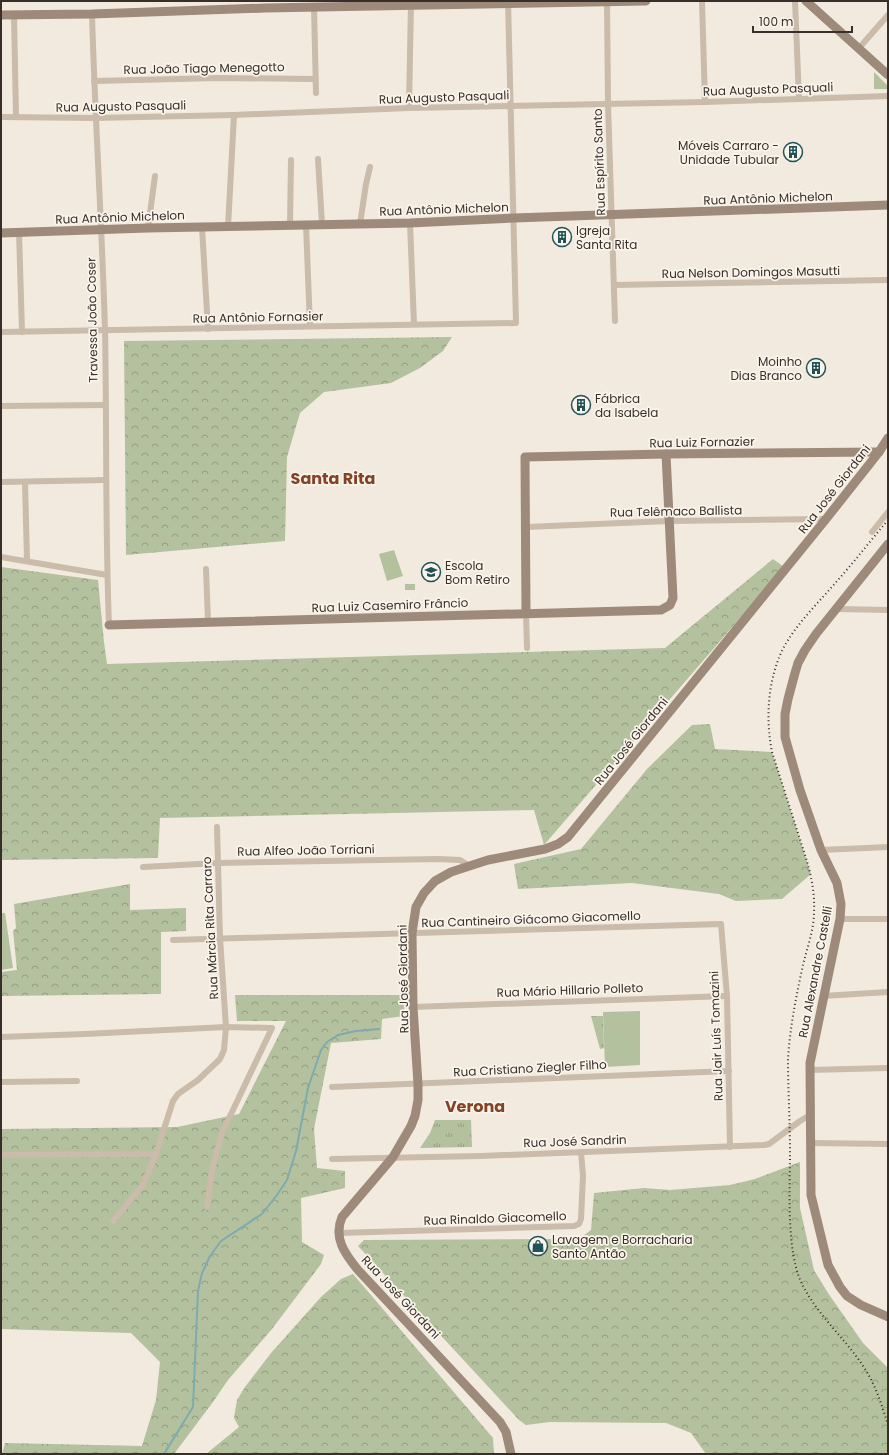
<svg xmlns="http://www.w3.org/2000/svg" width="889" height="1455" viewBox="0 0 889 1455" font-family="Poppins,sans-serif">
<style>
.forest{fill:url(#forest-crowns)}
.park{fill:url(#park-tufts)}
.pitch{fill:#b4c19e}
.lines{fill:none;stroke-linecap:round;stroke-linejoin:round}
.stream{stroke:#7eabaf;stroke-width:2}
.street{stroke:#cabbaa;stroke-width:6}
.secondary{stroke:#9e8a7b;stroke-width:9}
.rail{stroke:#382f2a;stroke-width:2;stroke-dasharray:1 3;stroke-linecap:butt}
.labels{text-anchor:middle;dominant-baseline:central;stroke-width:3.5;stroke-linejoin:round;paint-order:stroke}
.street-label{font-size:12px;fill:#382f2a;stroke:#faf4eb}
.poi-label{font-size:12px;fill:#382f2a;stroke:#faf4eb;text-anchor:start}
.district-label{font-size:16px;font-weight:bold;fill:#864024;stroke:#faf4eb}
</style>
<defs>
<pattern id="forest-crowns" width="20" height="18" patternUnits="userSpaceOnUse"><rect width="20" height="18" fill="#b4c19e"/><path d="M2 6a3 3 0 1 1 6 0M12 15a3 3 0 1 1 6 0" fill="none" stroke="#939d81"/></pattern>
<pattern id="park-tufts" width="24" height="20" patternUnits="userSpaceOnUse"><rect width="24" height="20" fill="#b4c19e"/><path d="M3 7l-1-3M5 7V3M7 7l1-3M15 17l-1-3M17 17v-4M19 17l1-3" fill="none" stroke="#939d81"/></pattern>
</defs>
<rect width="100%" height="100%" fill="#f2eade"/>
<g class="forest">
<polygon points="452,337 443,351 420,368 391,383 324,392 300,413 287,457 285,541 126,555 124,341"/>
<polygon points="773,559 784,567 544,845 534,810 160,818 158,858 1,860 1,567 98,580 104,642 107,664 665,648"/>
<polygon points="710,724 715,749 772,752 811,874 782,899 736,901 719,894 632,883 518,889 514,864 581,849 647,769 692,725"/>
<polygon points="130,884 130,910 186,908 186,931 161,932 161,994 1,996 1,972 17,970 13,931 16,928 14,904"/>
<polygon points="235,995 405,995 404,1016 382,1019 381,1039 331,1043 314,1129 317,1168 345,1171 345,1188 301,1198 302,1242 324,1255 321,1264 272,1329 228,1380 213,1402 174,1454 2,1454 5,1443 142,1446 156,1400 160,1362 131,1333 1,1329 1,1129 177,1127 239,1114 286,1021 237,1021"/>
<polygon points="800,1162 800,1208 814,1270 828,1293 863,1343 888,1368 888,1454 706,1454 691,1433 666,1423 550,1422 526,1425 519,1420 358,1246 364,1240 579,1239 591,1230 594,1193 644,1188 670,1190 730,1185 755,1179"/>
<polygon points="353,1274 493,1438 494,1454 206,1454 239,1427 234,1418 237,1400 245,1387 271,1353 321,1297 341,1279"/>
</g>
<g class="park">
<polygon points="874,72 888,86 888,89 874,89"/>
<polygon points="591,1016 603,1016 604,1048 600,1049"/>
<polygon points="435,1120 471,1120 472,1147 420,1148 430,1133"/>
</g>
<g class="pitch">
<polygon points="394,550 403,576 387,581 379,554"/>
<rect x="405" y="584" width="10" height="6"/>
<polygon points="1,913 5,913 13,968 1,970"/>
<polygon points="640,1011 640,1065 605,1067 603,1012"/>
</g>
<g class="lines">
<polyline class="stream" points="164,1454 193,1407 198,1291 202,1273 210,1256 221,1241 262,1214 277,1195 287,1180 296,1151 308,1088 321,1050 327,1042 338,1035 356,1031 379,1029"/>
<g class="street">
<polyline points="607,1 608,104 615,321"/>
<polyline points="702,1 705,102"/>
<polyline points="795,1 799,99"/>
<polyline points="314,7 316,93"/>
<path d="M92,14C95,120 102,225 105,330C107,428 105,526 109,625"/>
<polyline points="14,15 16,117"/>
<polyline points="859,48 888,15"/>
<polyline points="94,81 219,78 315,79"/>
<polyline points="409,108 411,3"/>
<polyline points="1,117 95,118 234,115 409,108 705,102 888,96"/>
<polyline points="318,159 322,224"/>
<polyline points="410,223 414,324"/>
<polyline points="360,224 366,184 370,167"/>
<polyline points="290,225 291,160"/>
<polyline points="306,225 310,326"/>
<polyline points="202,227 208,329"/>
<polyline points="228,227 234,115"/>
<polyline points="148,228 155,176"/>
<polyline points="19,232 22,332"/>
<polyline points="614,285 888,280"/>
<polyline points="1,332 516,323 508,1"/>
<polyline points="1,406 105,405"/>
<polyline points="1,482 106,480"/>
<polyline points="25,482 27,560"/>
<polyline points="526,527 669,521 826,519"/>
<polyline points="872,532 888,512"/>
<polyline points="1,557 107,575"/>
<polyline points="206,569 208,622"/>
<polyline points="837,609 888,610"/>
<polyline points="526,613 527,648"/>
<polyline points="821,850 888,847"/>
<polyline points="143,867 218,863 438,859 460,860 468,865"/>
<polyline points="840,919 888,919"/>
<polyline points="173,940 721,924 727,996 730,1147"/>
<polyline points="823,996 888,992"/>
<polyline points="413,1007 727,996"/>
<polyline points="1,1037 85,1034 226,1027 272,1028 222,1133 212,1170 207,1207"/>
<polyline points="809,1070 888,1068"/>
<polyline points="1,1082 77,1081"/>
<polyline points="332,1087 729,1071"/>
<polyline points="810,1143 888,1144"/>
<polyline points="1,1155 156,1154"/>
<polyline points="332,1159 481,1156 764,1145 769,1144 800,1121 810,1115"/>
<polyline points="113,1221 143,1185 156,1154 173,1101 178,1094 198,1080 220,1059 224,1050 226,1027 220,938 217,827"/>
<polyline points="338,1233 574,1226 579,1224 581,1219 583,1176 581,1152"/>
</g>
<g class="secondary">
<polyline points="806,1 888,75"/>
<polyline points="1,15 92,14 265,8 646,1"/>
<polyline points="1,233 148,228 410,223 514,218 888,205"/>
<polyline points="888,544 816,634 805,650 798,663 795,673 788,699 785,714 785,737 800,790 821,850 837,883 841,904 840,919 810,1063 811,1195 828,1265 840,1287 847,1296 861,1305 888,1317"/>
<polyline points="526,613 525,457 666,454 879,452"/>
<polyline points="109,625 661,610 670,605 673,598 666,454"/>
<path d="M511,1454L506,1432L500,1422L358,1270C345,1254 333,1238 342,1217L393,1157L411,1126L415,1116L418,1100V1084L413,1007L412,933L416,907L424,893L435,881L451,872L488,860L545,849L558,844L568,837L826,519L879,452L888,438"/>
</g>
<path class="rail" d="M888,520C871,540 855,561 837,581C820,601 799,621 785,645C768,676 765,717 772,752L806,858C811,875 815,893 814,912C814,930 807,948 803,965C796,997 790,1027 788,1059C788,1090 790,1121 790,1152C790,1190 786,1251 802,1284C818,1316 846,1339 865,1369C876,1386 882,1406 888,1425"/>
</g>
<defs>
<g id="building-ring" transform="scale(1)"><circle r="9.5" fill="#faf4eb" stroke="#205359" stroke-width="1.5"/><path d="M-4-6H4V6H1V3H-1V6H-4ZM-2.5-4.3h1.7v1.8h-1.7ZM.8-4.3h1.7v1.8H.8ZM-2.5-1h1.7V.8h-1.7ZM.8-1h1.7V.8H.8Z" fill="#205359"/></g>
<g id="school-ring" transform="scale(1)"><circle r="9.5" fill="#faf4eb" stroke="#205359" stroke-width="1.5"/><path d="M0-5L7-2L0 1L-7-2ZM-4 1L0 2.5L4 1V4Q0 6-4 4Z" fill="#205359"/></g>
<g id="shop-ring" transform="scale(1)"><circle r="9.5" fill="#faf4eb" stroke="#205359" stroke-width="1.5"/><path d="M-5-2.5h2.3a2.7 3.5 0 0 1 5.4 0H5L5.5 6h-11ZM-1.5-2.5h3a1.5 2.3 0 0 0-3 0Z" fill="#205359"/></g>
</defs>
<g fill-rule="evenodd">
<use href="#building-ring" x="793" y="152"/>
<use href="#building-ring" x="562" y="237"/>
<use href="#building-ring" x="816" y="368"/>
<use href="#building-ring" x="581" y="405"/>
<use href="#school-ring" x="431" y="572"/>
<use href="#shop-ring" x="538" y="1246"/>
</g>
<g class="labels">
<g class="street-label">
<text transform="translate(204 68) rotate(-1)">Rua João Tiago Menegotto</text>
<text transform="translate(768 89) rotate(-2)">Rua Augusto Pasquali</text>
<text transform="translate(444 97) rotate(-2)">Rua Augusto Pasquali</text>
<text transform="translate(121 106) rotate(-1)">Rua Augusto Pasquali</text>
<text transform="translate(599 162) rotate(-92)">Rua Espírito Santo</text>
<text transform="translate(768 198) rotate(-2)">Rua Antônio Michelon</text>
<text transform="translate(444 209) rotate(-2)">Rua Antônio Michelon</text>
<text transform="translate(120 217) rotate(-2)">Rua Antônio Michelon</text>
<text transform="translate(751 272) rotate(-1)">Rua Nelson Domingos Masutti</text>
<text transform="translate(258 317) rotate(-1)">Rua Antônio Fornasier</text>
<text transform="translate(92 320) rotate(-91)">Travessa João Coser</text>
<text transform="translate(702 442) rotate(-1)">Rua Luiz Fornazier</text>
<text transform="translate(834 489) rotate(-52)">Rua José Giordani</text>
<text transform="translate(676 511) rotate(-1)">Rua Telêmaco Ballista</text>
<text transform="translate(390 605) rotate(-2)">Rua Luiz Casemiro Frâncio</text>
<text transform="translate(631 741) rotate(-51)">Rua José Giordani</text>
<text transform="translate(306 850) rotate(-1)">Rua Alfeo João Torriani</text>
<text transform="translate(531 919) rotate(-2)">Rua Cantineiro Giácomo Giacomello</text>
<text transform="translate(210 928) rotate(-93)">Rua Márcia Rita Carraro</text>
<text transform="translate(815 972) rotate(-79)">Rua Alexandre Castelli</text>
<text transform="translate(403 979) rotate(-91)">Rua José Giordani</text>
<text transform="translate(570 990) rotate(-2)">Rua Mário Hillario Polleto</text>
<text transform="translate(716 1036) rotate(-92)">Rua Jair Luís Tomazini</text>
<text transform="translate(530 1068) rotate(-3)">Rua Cristiano Ziegler Filho</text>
<text transform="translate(575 1141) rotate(-2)">Rua José Sandrin</text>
<text transform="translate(495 1218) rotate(-2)">Rua Rinaldo Giacomello</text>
<text transform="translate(401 1297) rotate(47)">Rua José Giordani</text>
</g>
<g class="poi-label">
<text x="779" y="145" text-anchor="end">Móveis Carraro -<tspan x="779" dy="14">Unidade Tubular</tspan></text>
<text x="576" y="230">Igreja<tspan x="576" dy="14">Santa Rita</tspan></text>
<text x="802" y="361" text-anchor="end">Moinho<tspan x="802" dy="14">Dias Branco</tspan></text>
<text x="595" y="398">Fábrica<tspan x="595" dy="14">da Isabela</tspan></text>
<text x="445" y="565">Escola<tspan x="445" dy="14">Bom Retiro</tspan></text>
<text x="552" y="1239">Lavagem e Borracharia<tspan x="552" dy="14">Santo Antão</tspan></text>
</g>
<g class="district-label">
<text x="333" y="478">Santa Rita</text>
<text x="475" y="1106">Verona</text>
</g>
</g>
<rect width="889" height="1455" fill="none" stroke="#382f2a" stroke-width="4"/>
<path d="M753 26v6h99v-6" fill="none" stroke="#382f2a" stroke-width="2"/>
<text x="759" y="26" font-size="12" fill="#382f2a" stroke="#faf4eb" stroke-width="3" paint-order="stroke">100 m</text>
</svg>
